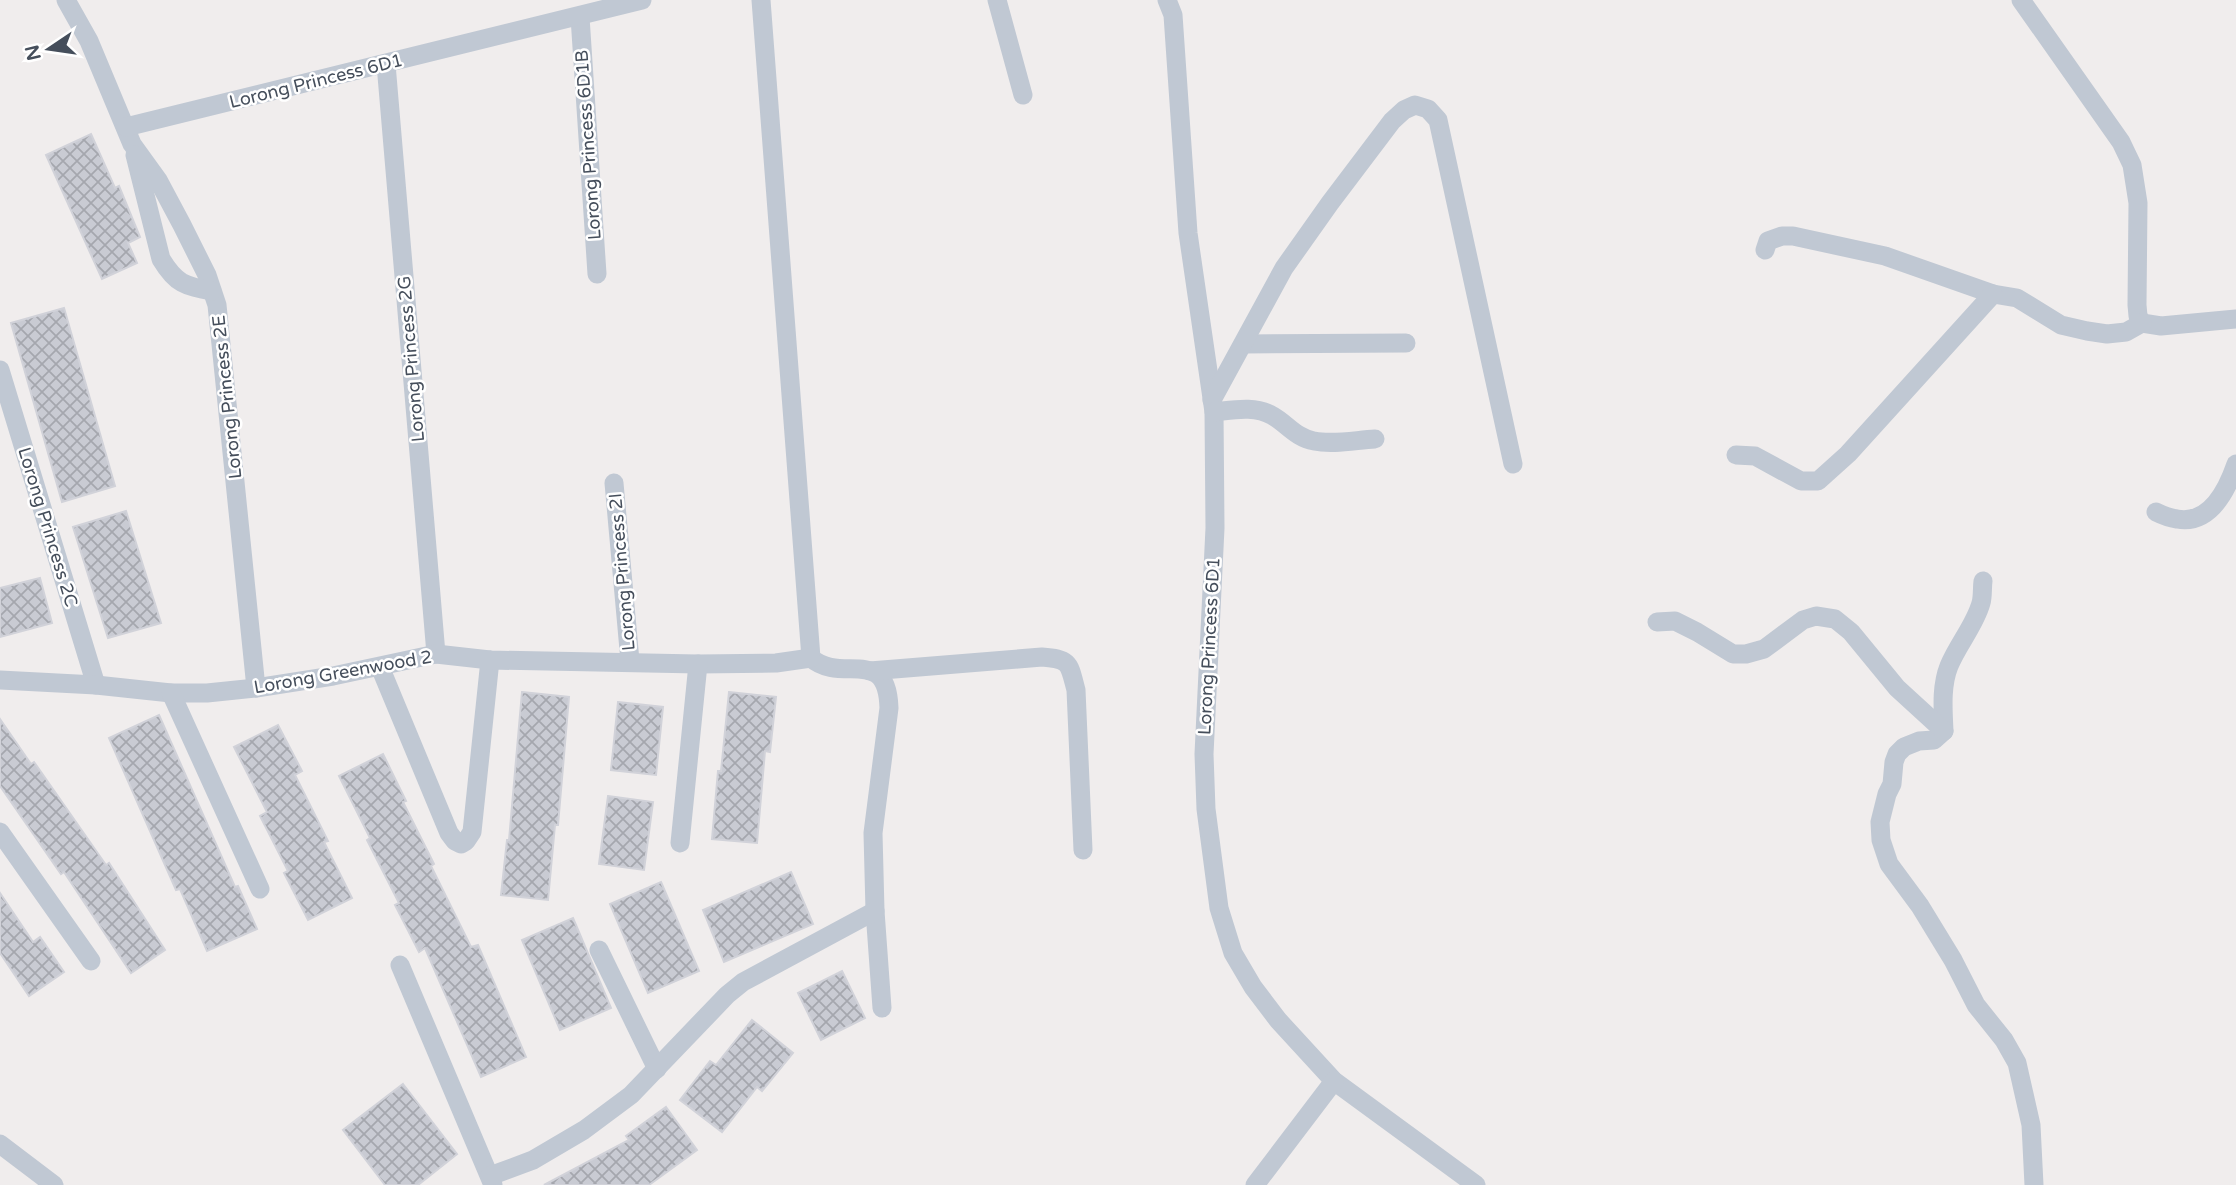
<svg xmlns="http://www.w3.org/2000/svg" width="2236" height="1185" viewBox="0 0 2236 1185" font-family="'Varela Round',sans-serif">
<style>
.building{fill:url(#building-cross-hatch);stroke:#d1d2d9;stroke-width:2}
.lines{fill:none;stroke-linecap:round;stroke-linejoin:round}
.minor{stroke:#c0c8d3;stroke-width:19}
.labels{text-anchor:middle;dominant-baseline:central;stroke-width:5;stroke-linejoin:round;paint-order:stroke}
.street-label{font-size:18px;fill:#454e5b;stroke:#fff}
</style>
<defs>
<pattern id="building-cross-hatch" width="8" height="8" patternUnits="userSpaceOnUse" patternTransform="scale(1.75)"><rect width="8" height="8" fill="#c9cbd3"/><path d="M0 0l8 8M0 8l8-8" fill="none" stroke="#a5a7ae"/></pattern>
</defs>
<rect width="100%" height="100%" fill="#f0eded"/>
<g class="building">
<polygon points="91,134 115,188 119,186 140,237 128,243 137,263 102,279 46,155"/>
<polygon points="64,308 115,486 62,502 11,323"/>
<polygon points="126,511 161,623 108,638 73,527"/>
<polygon points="40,578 52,623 0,637 0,588"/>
<polygon points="522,692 569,697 558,825 555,825 548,900 501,895 507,840 509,840"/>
<polygon points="729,692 776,697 770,752 765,751 757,843 712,839 718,771 721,771"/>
<polygon points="618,702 663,707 656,775 611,770"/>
<polygon points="159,715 235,887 238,886 257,929 207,951 180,889 176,890 109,738"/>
<polygon points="0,719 31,764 34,762 106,865 109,863 165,950 131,973 64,872 61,874 0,786"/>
<polygon points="278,725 302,771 295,775 328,841 324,842 352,898 308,920 284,873 288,871 260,816 267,812 234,747"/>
<polygon points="383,754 406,801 403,802 434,864 431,866 471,947 478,945 526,1057 481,1077 425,948 419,952 395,905 399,903 367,840 370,838 339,776"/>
<polygon points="608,796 653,802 644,870 599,864"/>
<polygon points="791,872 813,924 724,962 703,910"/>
<polygon points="661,882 699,971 648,993 610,904"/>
<polygon points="0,893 33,942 40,937 64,972 29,996 0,953"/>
<polygon points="573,918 611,1008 560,1030 522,940"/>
<polygon points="842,971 865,1018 821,1040 798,993"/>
<polygon points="752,1020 793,1053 762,1091 757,1087 722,1132 680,1100 710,1061 716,1065"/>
<polygon points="403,1084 457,1154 418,1185 385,1185 343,1130"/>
<polygon points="666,1107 697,1150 649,1185 544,1185 629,1140 626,1136"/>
</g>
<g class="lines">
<g class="minor">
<polyline points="66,0 89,41 132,144 158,180 182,225 207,275 217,305 256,688"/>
<path d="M761,0L811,658C842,685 887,644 889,708L873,833L875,911L882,1008"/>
<polyline points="997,0 1023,95"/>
<polyline points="1167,0 1173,15 1188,233 1214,412 1215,528 1204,754 1206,809 1219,908 1233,953 1253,987 1278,1020 1334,1081 1476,1185"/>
<polyline points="2021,0 2121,142 2132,165 2138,203 2137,305 2138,316 2142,323 2161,326 2236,319"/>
<polyline points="580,17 597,274"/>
<polyline points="386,64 436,654"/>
<polyline points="126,127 642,0"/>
<path d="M135,155L161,259C176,284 185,286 212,291"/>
<polyline points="1765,250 1768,241 1782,236 1793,236 1885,256 1993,294 2017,298 2061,325 2087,331 2107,334 2126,332 2142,323"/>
<polyline points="1244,344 1406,343"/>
<polyline points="0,370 96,685"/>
<polyline points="1212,400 1284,268 1330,203 1392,121 1404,110 1415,105 1428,109 1438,120 1513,464"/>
<path d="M1214,412C1233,410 1255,405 1273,416C1287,424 1296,438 1314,441C1333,445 1356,440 1375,439"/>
<polyline points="1736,455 1755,456 1801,481 1818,481 1848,454 1993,294"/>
<polyline points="614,483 630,661"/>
<path d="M2156,512C2162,515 2170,518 2177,519C2210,525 2227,490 2236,464"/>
<path d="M1983,581C1982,588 1983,596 1981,603C1975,625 1958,644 1949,666C1941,686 1943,709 1944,731L1934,740L1919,741L1904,747L1897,754L1894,762L1892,784L1887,794L1880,822L1881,840L1889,864L1920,906L1953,960L1976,1005L2004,1040L2017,1063L2031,1125L2034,1185"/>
<polyline points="1657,622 1675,621 1697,632 1733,654 1746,654 1764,649 1803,620 1816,616 1835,619 1851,632 1897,688 1944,731"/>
<polyline points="380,667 449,833 455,841 461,844 466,841 472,832 490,660"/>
<path d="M870,671L1042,657C1071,659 1069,664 1076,690L1083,850"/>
<polyline points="0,680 96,685 171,693 207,693 256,688 333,676 436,654 490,660 698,664 776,663 811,658"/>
<polyline points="171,693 260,889"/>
<polyline points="0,832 91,961"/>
<polyline points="680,843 698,664"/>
<polyline points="599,950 657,1069"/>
<polyline points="400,965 493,1185"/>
<polyline points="0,1144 54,1185"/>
<polyline points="490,1176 533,1160 584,1130 631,1095 727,995 743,982 875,911"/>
<polyline points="1255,1185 1334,1081"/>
</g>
</g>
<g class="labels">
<g class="street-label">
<text transform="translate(316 81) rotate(-14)">Lorong Princess 6D1</text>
<text transform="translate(588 145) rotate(-94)">Lorong Princess 6D1B</text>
<text transform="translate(411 359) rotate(-95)">Lorong Princess 2G</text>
<text transform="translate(227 397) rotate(-96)">Lorong Princess 2E</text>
<text transform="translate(48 527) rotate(73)">Lorong Princess 2C</text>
<text transform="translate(622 572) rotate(-95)">Lorong Princess 2I</text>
<text transform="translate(1209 646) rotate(-87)">Lorong Princess 6D1</text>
<text transform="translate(343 672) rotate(-10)">Lorong Greenwood 2</text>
</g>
</g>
<g transform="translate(49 49) rotate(257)" stroke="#ffffff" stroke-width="5" paint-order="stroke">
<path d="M0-5L12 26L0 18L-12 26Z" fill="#454e5b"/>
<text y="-10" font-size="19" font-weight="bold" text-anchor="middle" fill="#454e5b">N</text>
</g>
</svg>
